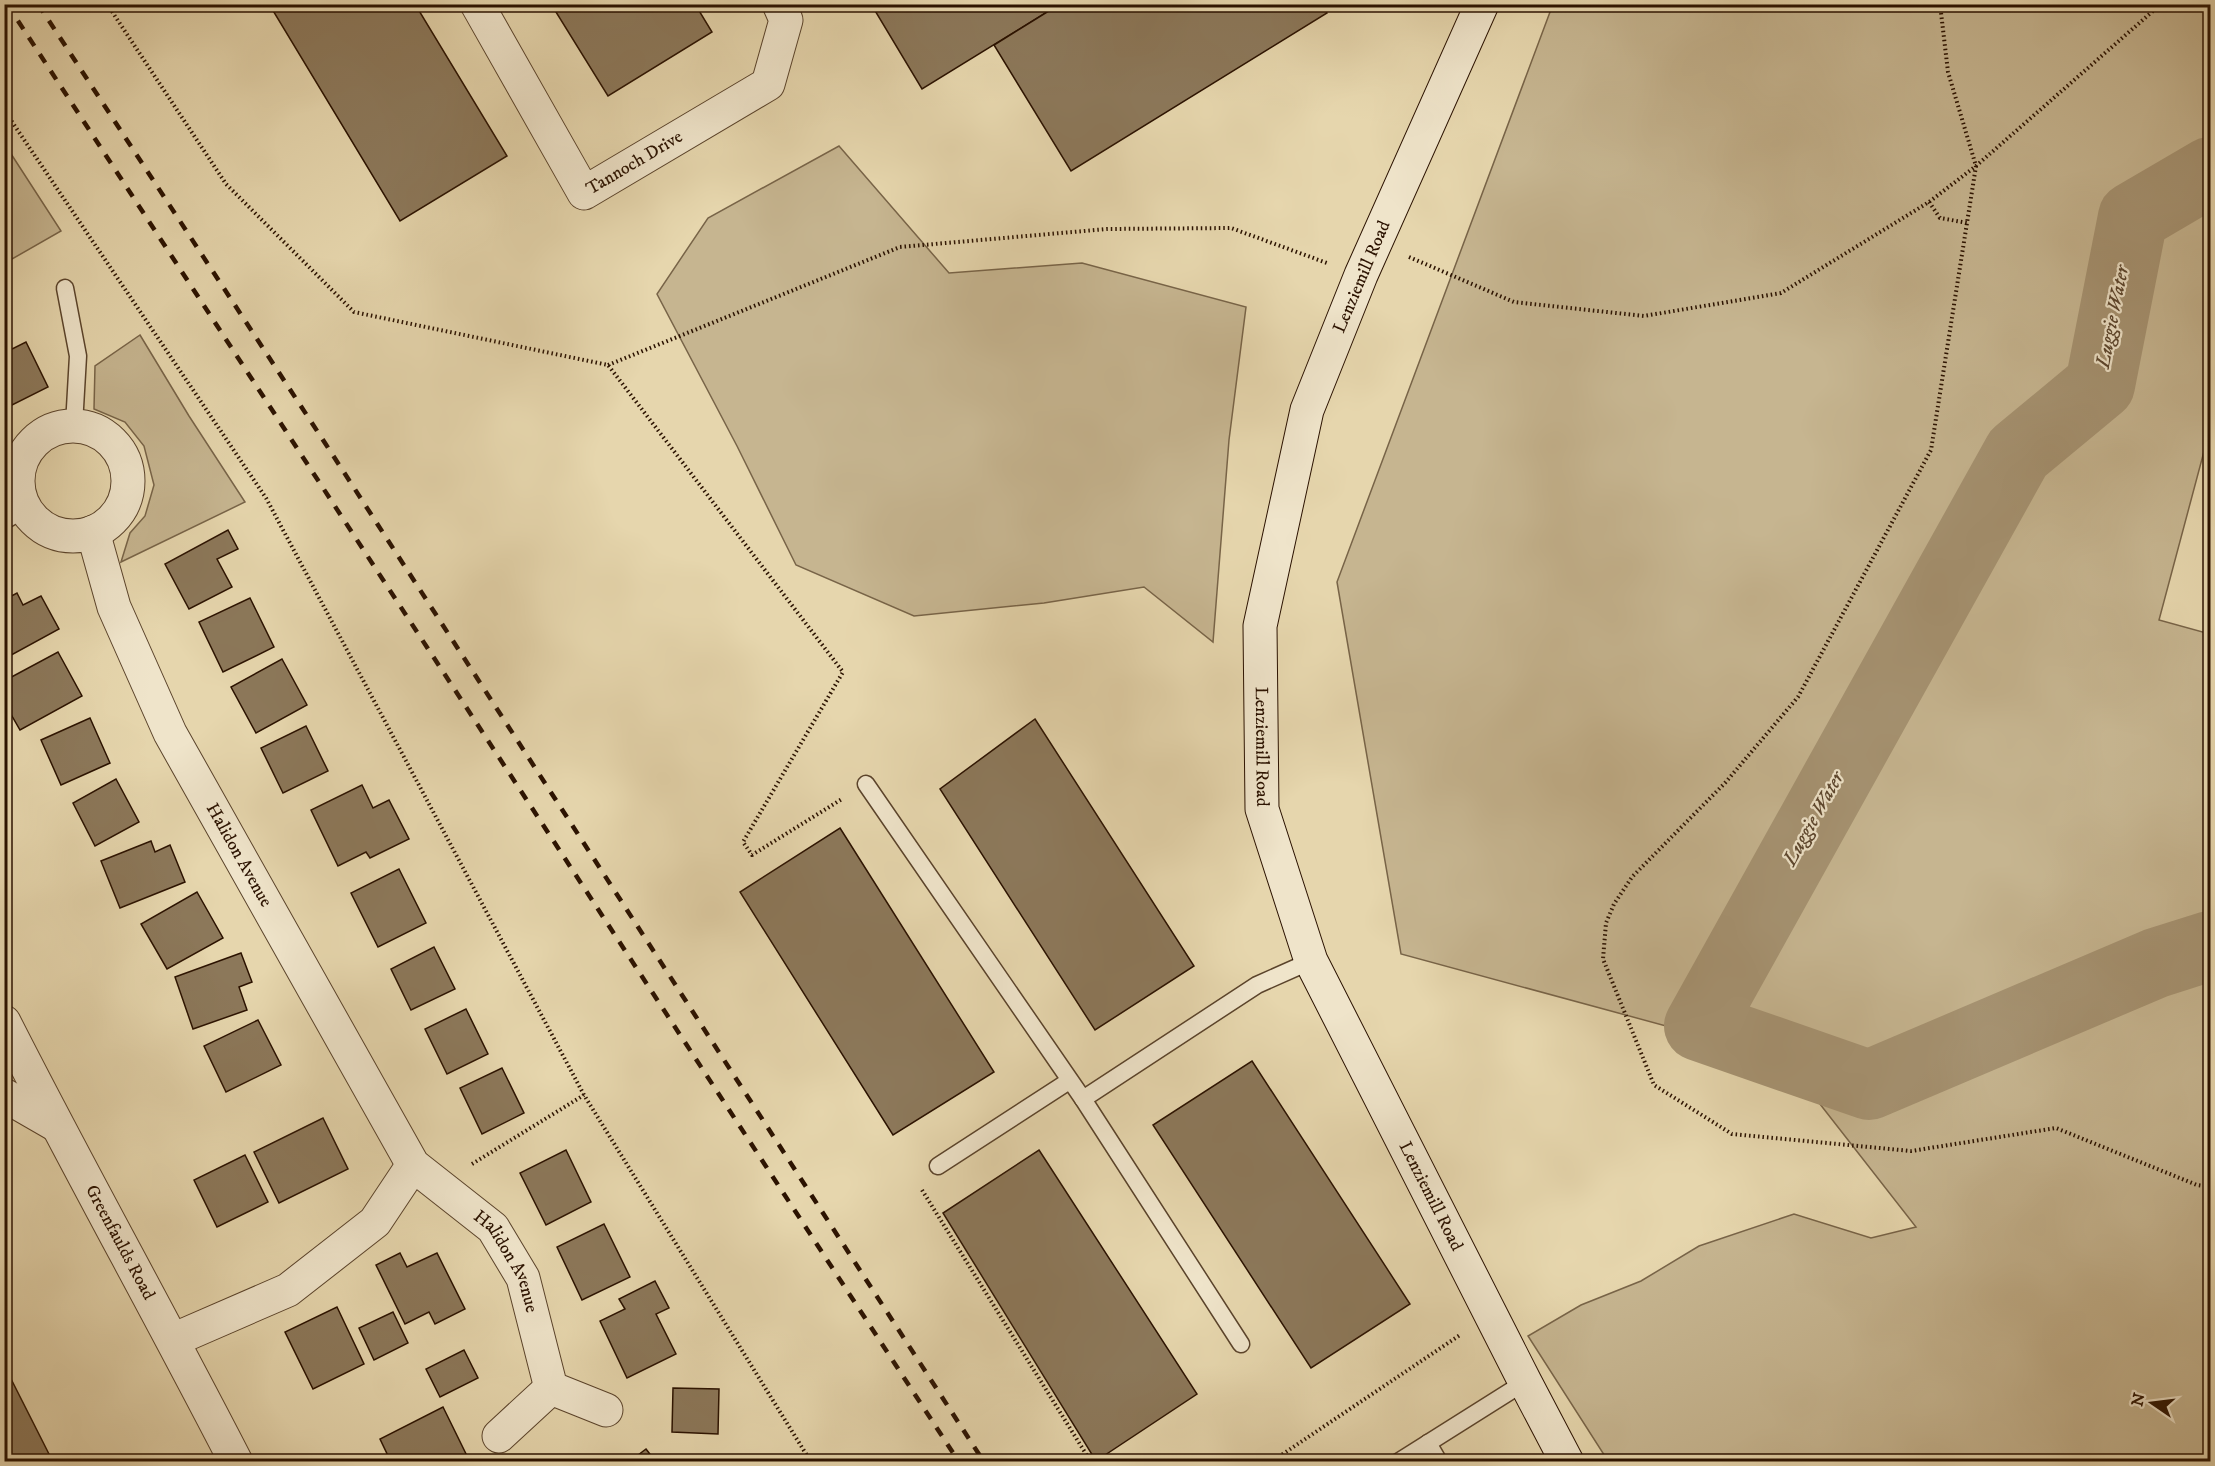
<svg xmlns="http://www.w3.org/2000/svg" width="2215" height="1466" viewBox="0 0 2215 1466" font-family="'IM FELL DW Pica',serif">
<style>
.green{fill:#c6b590;stroke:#786448;stroke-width:1.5}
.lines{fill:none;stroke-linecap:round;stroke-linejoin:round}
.river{stroke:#a69372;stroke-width:70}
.building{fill:#8c785a;stroke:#2b1200;stroke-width:1.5}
.service-casing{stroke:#5a432b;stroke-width:19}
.minor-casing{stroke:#5a432b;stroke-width:35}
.tertiary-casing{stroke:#5a432b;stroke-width:35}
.secondary-casing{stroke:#2b1200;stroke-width:35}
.path{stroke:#2b1200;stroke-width:4;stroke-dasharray:1.5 3;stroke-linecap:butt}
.service{stroke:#efe4ca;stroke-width:16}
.minor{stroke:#efe4ca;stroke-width:33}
.tertiary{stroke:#efe4ca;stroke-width:33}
.secondary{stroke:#efe4ca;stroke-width:33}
.rail{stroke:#2b1200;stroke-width:4.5;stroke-dasharray:10 10;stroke-linecap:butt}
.labels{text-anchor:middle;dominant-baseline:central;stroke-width:4.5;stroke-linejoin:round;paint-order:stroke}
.street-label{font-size:18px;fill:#2b1200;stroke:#efe4ca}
.water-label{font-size:20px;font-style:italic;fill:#5c462e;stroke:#efe4ca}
</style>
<rect width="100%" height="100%" fill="#e6d6ad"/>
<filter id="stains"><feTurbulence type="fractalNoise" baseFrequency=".00333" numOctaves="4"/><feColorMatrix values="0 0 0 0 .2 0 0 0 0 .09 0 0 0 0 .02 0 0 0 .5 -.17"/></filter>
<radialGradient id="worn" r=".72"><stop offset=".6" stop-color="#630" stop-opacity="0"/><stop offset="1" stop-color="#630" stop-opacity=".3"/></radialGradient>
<g class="green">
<polygon points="1553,4 2210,5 2210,429 2159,620 2210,634 2210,1461 1608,1461 1528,1336 1581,1305 1641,1281 1699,1246 1794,1214 1871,1238 1916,1227 1784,1058 1401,954 1337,582"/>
<polygon points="4,143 61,231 5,263 4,263"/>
<polygon points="839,146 949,273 1082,263 1246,307 1229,440 1213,642 1144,587 1044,603 914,616 796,565 737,446 657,294 708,218"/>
<polygon points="140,335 189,416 245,502 121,562 130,533 145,516 154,485 144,446 125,422 94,409 95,366"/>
</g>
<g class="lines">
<polyline class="river" points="2210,172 2133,217 2100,385 2018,453 1699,1026 1869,1085 2156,963 2210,946"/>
</g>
<g class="building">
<polygon points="269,4 415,4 507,156 400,221"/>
<polygon points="551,4 695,4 712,32 608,96"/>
<polygon points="871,4 1060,4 922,89"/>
<polygon points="1060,4 1322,4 1327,13 1071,171 994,45"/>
<polygon points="26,342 48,387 4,409 4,353"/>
<polygon points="228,530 238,549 217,559 232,587 189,609 165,564"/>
<polygon points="17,593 23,605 41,596 59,629 4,659 4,600"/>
<polygon points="250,598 274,647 223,672 199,622"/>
<polygon points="58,652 82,696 20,730 4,702 4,681"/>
<polygon points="282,659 307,705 256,733 231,687"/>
<polygon points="90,718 110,763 61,785 41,740"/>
<polygon points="1035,719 1194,966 1095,1030 940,789"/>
<polygon points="306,726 328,771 283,793 261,748"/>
<polygon points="116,779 139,822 95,846 73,803"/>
<polygon points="362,785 373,808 389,800 409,839 370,858 366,852 338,866 311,810"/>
<polygon points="840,828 994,1072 893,1135 740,892"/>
<polygon points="151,841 155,852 170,845 185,882 120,908 101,861"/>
<polygon points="399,869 426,923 378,947 351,893"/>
<polygon points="197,892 223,938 167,969 141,924"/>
<polygon points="434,947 455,989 411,1010 391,969"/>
<polygon points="241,953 252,982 239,987 247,1010 193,1029 175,977"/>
<polygon points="466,1009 488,1054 447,1074 425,1029"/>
<polygon points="258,1020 281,1065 226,1092 204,1046"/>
<polygon points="1252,1061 1410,1304 1311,1368 1153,1125"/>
<polygon points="502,1068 524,1113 482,1134 460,1088"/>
<polygon points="323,1118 348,1169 279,1203 254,1152"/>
<polygon points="566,1150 591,1202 546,1225 520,1173"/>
<polygon points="1039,1150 1197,1394 1096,1461 943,1213"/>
<polygon points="245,1155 268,1202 217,1227 194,1180"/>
<polygon points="604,1224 630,1277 582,1300 557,1247"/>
<polygon points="400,1253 407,1267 437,1253 465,1309 435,1324 429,1312 405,1324 376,1265"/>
<polygon points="655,1281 669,1308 656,1314 676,1354 627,1378 600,1321 625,1309 619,1299"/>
<polygon points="337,1307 364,1364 313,1389 285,1332"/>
<polygon points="393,1312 408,1343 374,1360 359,1328"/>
<polygon points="464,1350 478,1378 440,1397 426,1369"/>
<polygon points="4,1365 53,1462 13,1462 4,1445"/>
<polygon points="673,1388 719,1389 718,1434 672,1432"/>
<polygon points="443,1407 470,1462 391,1462 380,1439"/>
<polygon points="646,1449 656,1462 629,1462"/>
</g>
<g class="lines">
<g class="service-casing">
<g id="service">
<polyline points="65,288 78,356 74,425"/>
<polyline points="4,521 25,509"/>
<polyline points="866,784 1083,1099 1241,1344"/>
<polyline points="1083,1099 1257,985 1311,961"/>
<polyline points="938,1166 1069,1081"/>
<polyline points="1428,1443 1439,1462"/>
<polyline points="1398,1462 1525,1382"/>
</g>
</g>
<g class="minor-casing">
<g id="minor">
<path id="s1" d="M477,4L584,193L768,84L786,20L779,4"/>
<circle cx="73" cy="481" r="55"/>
<path id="s2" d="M93,532L114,607L170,733L413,1165L493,1228L523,1278L551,1388L606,1410"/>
<polyline points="4,1095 56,1125"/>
<polyline points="173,1340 288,1290 375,1222 413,1165"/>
<polyline points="499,1436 551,1388"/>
</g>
</g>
<g class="tertiary-casing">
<g id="tertiary">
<path id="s3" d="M4,1022C79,1170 160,1314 236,1462"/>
</g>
</g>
<g class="secondary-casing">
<g id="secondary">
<path id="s4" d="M1482,4L1361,275L1307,410L1260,626L1262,809L1311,961L1525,1382L1567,1462"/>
</g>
</g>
<g class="path">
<polyline points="107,4 226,184 354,312 608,365 843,672 743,842 752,855 842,799"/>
<polyline points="1940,4 1948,72 1976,166 1931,450 1798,697 1725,783 1632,877 1614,904 1606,923 1603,959 1654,1085 1732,1134 1911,1151 2056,1128 2197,1185 2210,1187"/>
<polyline points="4,110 266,498 584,1095 811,1462"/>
<polyline points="1929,202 1940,218 1968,223"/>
<polyline points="1409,257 1514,302 1644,316 1781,293 1929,202 1976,166 2161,4"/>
<polyline points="608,365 900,247 1107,229 1231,228 1327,263"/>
<polyline points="472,1164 584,1095"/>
<polyline points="922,1190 1091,1462"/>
<polyline points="1271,1462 1460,1335"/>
</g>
<use href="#service" class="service"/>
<use href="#minor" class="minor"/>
<use href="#tertiary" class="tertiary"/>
<use href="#secondary" class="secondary"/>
<g class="rail">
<polyline points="7,4 959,1462"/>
<polyline points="38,4 325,443 984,1462"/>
</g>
</g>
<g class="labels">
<g class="street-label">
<text stroke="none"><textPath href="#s1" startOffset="276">Tannoch Drive</textPath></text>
<text transform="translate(1362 277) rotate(-67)">Lenziemill Road</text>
<text stroke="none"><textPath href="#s4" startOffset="784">Lenziemill Road</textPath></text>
<text stroke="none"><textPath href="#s2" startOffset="356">Halidon Avenue</textPath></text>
<text stroke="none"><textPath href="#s4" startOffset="1270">Lenziemill Road</textPath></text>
<text stroke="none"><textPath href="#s3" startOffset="249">Greenfaulds Road</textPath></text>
<text stroke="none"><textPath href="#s2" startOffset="849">Halidon Avenue</textPath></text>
</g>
<g class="water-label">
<text transform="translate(2113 317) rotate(-79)">Luggie Water</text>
<text transform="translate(1814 819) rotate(-61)">Luggie Water</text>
</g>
</g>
<rect width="2215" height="1466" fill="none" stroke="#e6d6ad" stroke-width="24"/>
<rect x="6" y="6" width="2203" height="1454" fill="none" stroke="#2b1200" stroke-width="3"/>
<rect x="12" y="12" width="2191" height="1442" fill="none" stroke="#2b1200" stroke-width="1.5"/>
<g transform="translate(2152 1403) rotate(284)" stroke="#efe4ca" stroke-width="4.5" paint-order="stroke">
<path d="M0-4.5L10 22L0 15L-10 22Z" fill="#2b1200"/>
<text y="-9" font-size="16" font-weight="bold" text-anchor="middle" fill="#2b1200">N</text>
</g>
<rect width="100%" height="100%" filter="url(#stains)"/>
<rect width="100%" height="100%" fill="url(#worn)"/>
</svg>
